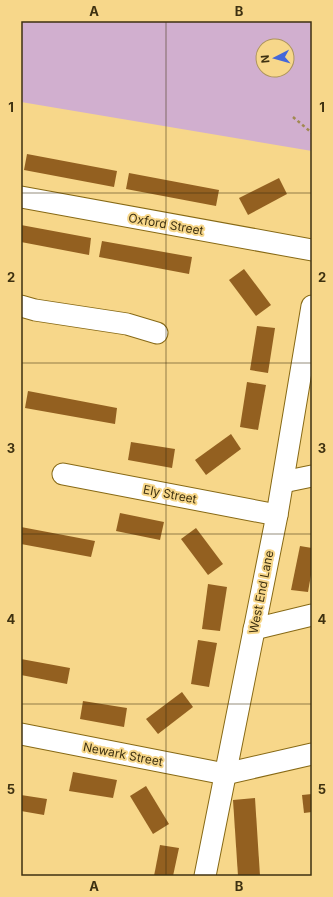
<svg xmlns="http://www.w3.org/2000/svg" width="333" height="897" viewBox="0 0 333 897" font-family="Inter,sans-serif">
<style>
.green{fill:#d1afcf;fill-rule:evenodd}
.building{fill:#936020}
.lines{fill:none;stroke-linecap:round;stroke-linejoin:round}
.minor-casing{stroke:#876915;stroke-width:23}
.path{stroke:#a18951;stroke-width:2.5;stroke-dasharray:3 3;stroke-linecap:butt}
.minor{stroke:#fff;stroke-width:21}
.grid{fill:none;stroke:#3e3111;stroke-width:1;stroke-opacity:0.55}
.labels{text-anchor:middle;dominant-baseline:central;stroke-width:4;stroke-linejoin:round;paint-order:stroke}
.street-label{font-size:12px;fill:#3e3111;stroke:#f7d78a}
.neatline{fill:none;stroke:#3e3111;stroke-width:1.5}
.grid-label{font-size:13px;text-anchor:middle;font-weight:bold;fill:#3e3111}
</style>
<rect width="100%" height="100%" fill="#f7d78a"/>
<path class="green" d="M21,21H312V151L21,102ZM263,46H287V70H263Z"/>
<g class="building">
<polygon points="27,154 117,171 114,187 24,170"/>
<polygon points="129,173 219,190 216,206 126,189"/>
<polygon points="279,178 287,194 248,215 239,198"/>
<polygon points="21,225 91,238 89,255 21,242"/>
<polygon points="102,241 192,257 189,274 99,257"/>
<polygon points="244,269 271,305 256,316 229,280"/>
<polygon points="257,326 275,328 268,373 250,370"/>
<polygon points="247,382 266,385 258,430 240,427"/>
<polygon points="28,391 117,408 115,424 25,408"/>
<polygon points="231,434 241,449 206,475 195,460"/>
<polygon points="131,442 175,449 172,468 128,460"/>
<polygon points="120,513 164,522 160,540 116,531"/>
<polygon points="21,527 95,541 91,557 21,544"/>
<polygon points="196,528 223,564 208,575 181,539"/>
<polygon points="300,546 312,548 312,569 308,592 291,590"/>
<polygon points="208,584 227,587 220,631 202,629"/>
<polygon points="198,640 217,643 209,687 191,684"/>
<polygon points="21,659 70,668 67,684 21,675"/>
<polygon points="182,692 193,707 158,734 146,719"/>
<polygon points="83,701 127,708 124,727 80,719"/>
<polygon points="73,772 117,780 113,798 69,791"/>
<polygon points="146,786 169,824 153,834 130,796"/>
<polygon points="312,794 312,812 304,813 302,795"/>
<polygon points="21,795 47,799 44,815 21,811"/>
<polygon points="255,798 260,876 238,876 233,800"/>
<polygon points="160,845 179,848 173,876 154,876"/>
</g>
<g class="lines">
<g class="minor-casing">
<g id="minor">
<polyline points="21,197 312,250"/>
<polyline points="21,306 35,310 127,324 157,333"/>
<polyline points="63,474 277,515"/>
<polyline points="283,482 312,476"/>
<polyline points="254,629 312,615"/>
<polyline points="21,734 225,774 312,754"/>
<polyline points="205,876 277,515 312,306"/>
</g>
</g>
<polyline class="path" points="293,117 312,133"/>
<use href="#minor" class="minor"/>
</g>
<path class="grid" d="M166,21V876M21,193H312M21,363H312M21,534H312M21,704H312"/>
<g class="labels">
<g class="street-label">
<text transform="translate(166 224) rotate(10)">Oxford Street</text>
<text transform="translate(170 494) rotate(11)">Ely Street</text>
<text transform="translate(261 592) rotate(-79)">West End Lane</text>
<text transform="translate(123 754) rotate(11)">Newark Street</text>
</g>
</g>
<rect width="333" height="897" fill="none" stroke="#f7d78a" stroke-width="44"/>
<g transform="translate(275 58) rotate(264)"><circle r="19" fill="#f7d78a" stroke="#ad955a"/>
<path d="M0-3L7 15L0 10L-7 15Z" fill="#4467da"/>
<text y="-6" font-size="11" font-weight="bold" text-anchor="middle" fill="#3e3111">N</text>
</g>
<rect x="22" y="22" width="289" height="853" class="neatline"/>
<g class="grid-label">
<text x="94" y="16">A</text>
<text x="239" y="16">B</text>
<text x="11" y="112">1</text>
<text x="322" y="112">1</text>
<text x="11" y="282">2</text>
<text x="322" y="282">2</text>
<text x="11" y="453">3</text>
<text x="322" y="453">3</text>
<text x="11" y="624">4</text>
<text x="322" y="624">4</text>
<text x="11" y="794">5</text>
<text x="322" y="794">5</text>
<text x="94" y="891">A</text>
<text x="239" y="891">B</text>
</g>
</svg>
